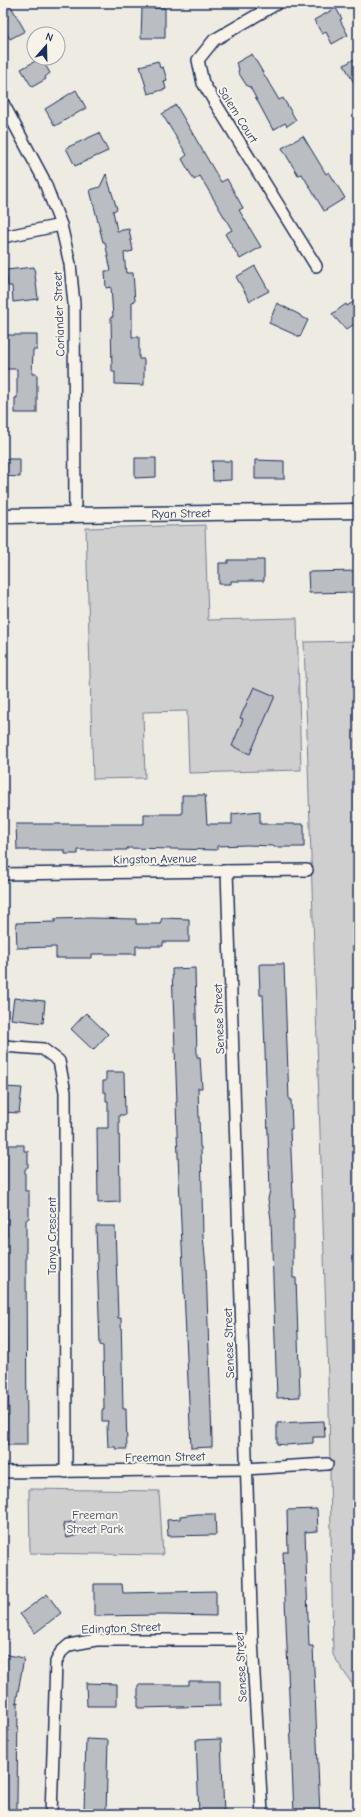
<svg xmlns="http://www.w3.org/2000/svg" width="361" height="1817" viewBox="0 0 361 1817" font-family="'Comic Neue',sans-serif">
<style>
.green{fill:#cfcfcf;stroke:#757f96}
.building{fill:#babdc2;stroke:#1b2f5e}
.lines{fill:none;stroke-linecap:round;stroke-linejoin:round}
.minor-casing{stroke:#1b2f5e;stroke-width:14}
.tertiary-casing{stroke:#1b2f5e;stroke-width:17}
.minor{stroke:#f7f3e8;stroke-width:11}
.tertiary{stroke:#f7f3e8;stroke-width:14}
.labels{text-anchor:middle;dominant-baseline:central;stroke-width:4;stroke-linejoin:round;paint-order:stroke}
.street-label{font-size:12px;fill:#1b2f5e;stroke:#f7f3e8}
.park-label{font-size:12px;fill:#3f4f75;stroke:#f7f3e8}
</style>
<rect width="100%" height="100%" fill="#eeebe2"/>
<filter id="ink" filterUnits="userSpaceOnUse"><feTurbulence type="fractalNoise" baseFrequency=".025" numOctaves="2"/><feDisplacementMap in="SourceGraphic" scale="8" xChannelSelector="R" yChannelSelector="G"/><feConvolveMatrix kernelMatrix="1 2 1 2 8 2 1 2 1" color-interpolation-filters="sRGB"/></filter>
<g filter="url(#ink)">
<g class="green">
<polygon points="205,525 208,620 297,618 301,770 189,773 187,711 143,712 145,778 93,779 86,528"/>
<polygon points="358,641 358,1693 333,1655 329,1407 304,642"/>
<polygon points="29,1489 159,1491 163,1555 30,1553"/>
</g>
<g class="building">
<polygon points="3,3 9,3 25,31 10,39 3,28"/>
<polygon points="142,8 165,8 165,38 141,38"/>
<polygon points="336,8 342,19 340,20 348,35 332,44 326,32 322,34 314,20"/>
<polygon points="252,54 279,100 283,98 296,120 287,126 285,123 273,130 250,87 247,86 238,72 239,69 236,63"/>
<polygon points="358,57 358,90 344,65"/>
<polygon points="41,58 50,73 45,77 46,79 32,87 21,69"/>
<polygon points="158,61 160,68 163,67 167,80 164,81 166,89 148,94 140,66"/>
<polygon points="76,90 86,108 55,126 45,109"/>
<polygon points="176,105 221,182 227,179 243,208 239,210 261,247 240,259 225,234 232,230 200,176 194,180 182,159 187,155 162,114"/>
<polygon points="99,133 108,151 75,166 66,148"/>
<polygon points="303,136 326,174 329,172 345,198 324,211 302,174 298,175 282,148"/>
<polygon points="106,174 117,209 113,211 117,231 129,229 133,251 124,253 126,273 133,273 135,301 132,302 132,337 139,337 139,359 144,359 144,385 115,384 115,372 112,372 111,317 113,317 111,287 106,288 105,271 111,271 105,242 103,242 90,190 100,187"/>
<polygon points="255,266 269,291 250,301 236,277"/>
<polygon points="34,267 38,299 13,302 12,286 8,286 6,270"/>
<polygon points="358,299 358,321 346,330 332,314 346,304 347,306"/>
<polygon points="277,303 300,315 301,317 308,320 300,337 269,323"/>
<polygon points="4,335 37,335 37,350 33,350 32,374 37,374 37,413 15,413 15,398 17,398 17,369 4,369"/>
<polygon points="135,458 156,458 156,477 135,478"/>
<polygon points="3,459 20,459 20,477 3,476"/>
<polygon points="255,460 284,461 284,479 255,479"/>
<polygon points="212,461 231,461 231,480 213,481"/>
<polygon points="228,560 264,560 264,581 231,581 231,584 219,584 219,563 228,563"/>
<polygon points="358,571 358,592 309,593 308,572"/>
<polygon points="254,687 275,696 250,754 232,746 243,719 240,718"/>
<polygon points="182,795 205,795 207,824 232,824 232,814 260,811 260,824 304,824 304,847 274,847 274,846 247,845 217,846 217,850 127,848 127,850 78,850 78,854 65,854 65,850 17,850 16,824 144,824 144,814 182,814"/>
<polygon points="91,918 136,919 136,924 160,924 162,918 189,919 189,942 163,942 163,946 136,946 136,954 92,954 92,958 56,958 56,947 17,948 16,923 55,922 55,919"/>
<polygon points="261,964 284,964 289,1100 291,1100 292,1129 290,1129 294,1219 293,1219 293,1278 296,1278 300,1397 277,1398 271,1219 268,1199 270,1190 263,995 260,995 259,965"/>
<polygon points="195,968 197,1057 200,1057 202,1088 198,1088 200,1147 201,1147 203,1236 206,1266 212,1440 212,1447 191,1448 177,1133 176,1102 177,1102 172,969"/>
<polygon points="14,998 45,1001 43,1023 11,1019"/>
<polygon points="86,1013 108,1034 93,1050 71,1029"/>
<polygon points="106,1072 124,1072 125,1115 119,1115 120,1202 98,1203 97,1128 108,1128 108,1101 106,1101 106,1092 103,1092 103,1081 106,1081"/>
<polygon points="3,1087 22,1088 19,1113 3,1112"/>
<polygon points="6,1145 24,1145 24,1151 28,1151 28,1167 25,1169 25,1191 29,1191 29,1218 26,1220 26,1262 27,1445 7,1445 7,1415 9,1415 5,1279 5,1236 7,1236"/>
<polygon points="96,1226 115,1226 118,1318 121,1318 123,1409 126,1409 127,1449 116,1449 116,1447 108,1447 107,1426 108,1421 102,1421 102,1410 104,1410 103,1346 100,1345"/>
<polygon points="324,1421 325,1437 313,1437 313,1443 286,1445 277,1444 277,1423"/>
<polygon points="317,1509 318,1531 305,1532 309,1646 313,1646 320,1814 294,1814 283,1552 288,1552 287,1510"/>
<polygon points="197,1514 215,1514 216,1535 168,1536 167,1520 180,1519 180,1516"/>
<polygon points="74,1521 78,1535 67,1538 63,1524"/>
<polygon points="94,1584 122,1584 123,1593 216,1591 216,1616 163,1615 94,1616"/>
<polygon points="47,1594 61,1613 35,1633 20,1614"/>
<polygon points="3,1654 24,1658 16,1703 18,1702 17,1805 17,1811 13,1814 3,1814"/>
<polygon points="189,1681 220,1681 220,1706 138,1708 138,1685 189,1685"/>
<polygon points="86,1683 117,1684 117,1706 87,1706"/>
<polygon points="86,1739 108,1740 106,1814 84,1814 84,1812"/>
<polygon points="221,1739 224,1814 199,1814 196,1740"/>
</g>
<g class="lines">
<g class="minor-casing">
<g id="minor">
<polyline points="278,3 214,40 198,60 203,83 316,266"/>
<polyline points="3,103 43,178 61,225 70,264 74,304 75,514"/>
<polyline points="3,237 61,225"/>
<polyline points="227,871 252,1640 262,1814"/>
<polyline points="3,874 307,870"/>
<polyline points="3,1046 43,1049 59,1061 65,1092 66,1472"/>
<polyline points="3,1472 246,1469 327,1464"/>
<polyline points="51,1814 56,1662 61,1652 69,1645 96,1640 252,1640"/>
</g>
</g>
<g class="tertiary-casing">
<g id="tertiary">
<path id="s1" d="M3,516L358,511"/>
</g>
</g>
<use href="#minor" class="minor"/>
<use href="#tertiary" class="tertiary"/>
</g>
</g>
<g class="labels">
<g class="street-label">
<text transform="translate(238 115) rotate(58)">Salem Court</text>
<text transform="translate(59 314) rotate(-92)">Coriander Street</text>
<text stroke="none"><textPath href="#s1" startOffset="178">Ryan Street</textPath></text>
<text transform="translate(155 859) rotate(-1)">Kingston Avenue</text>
<text transform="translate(219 1019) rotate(-92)">Senese Street</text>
<text transform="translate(52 1236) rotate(-90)">Tanya Crescent</text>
<text transform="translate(229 1343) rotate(-92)">Senese Street</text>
<text transform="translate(165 1457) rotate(-1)">Freeman Street</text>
<text transform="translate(121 1628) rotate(-2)">Edington Street</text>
<text transform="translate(241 1667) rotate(-93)">Senese Street</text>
</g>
<g class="park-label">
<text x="95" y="1515">Freeman<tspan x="95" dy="14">Street Park</tspan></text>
</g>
</g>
<rect width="361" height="1817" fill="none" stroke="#f7f3e8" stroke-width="16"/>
<rect x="8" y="8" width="345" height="1801" fill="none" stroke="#1b2f5e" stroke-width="1.5" filter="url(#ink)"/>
<g transform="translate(46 46) rotate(20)"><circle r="19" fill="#f7f3e8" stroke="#9fa5b1"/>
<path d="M0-3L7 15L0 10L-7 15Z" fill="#1b2f5e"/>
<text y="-6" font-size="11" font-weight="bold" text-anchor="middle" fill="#1b2f5e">N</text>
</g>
</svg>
